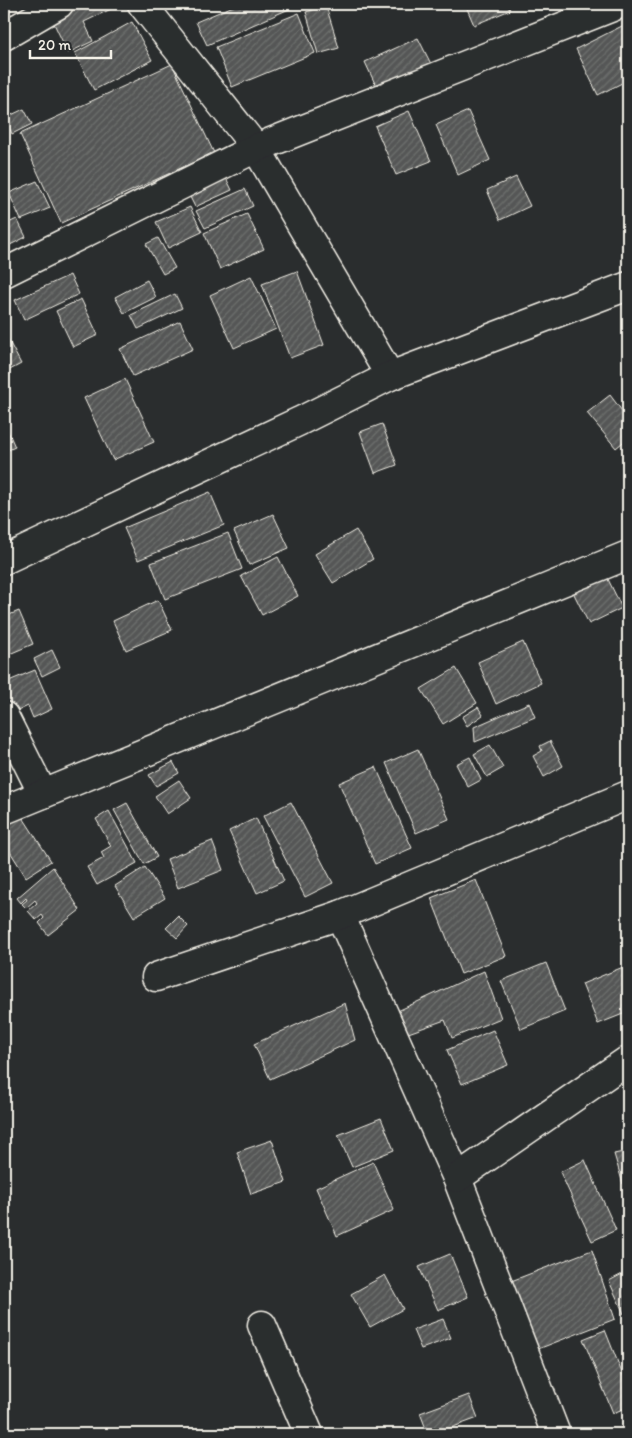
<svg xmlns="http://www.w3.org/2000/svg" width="632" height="1438" viewBox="0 0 632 1438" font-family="Itim,sans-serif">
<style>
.building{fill:url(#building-hatch);stroke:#f4f1e8}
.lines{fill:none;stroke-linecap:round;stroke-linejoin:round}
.minor-casing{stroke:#f4f1e8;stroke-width:31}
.minor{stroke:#2a2d2e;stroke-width:28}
</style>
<defs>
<pattern id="building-hatch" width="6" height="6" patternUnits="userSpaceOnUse" patternTransform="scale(1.25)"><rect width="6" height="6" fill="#555756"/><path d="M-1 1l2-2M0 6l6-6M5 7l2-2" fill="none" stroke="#6e706e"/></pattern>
</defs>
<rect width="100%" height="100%" fill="#2a2d2e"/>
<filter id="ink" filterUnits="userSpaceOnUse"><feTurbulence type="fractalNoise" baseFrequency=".02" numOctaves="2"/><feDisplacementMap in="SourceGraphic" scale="10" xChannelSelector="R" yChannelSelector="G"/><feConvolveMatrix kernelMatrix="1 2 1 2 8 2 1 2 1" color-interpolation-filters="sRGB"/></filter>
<g filter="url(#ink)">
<g class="building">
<polygon points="62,4 111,4 113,8 84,22 93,41 68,53 48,11"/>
<polygon points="238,4 294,4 296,6 207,45 196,22"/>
<polygon points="465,4 507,4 510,10 474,25"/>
<polygon points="326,6 339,48 318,54 306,12"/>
<polygon points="299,13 315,53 232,87 216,47"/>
<polygon points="132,22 152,60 94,90 75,53"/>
<polygon points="628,23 628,80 598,95 576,49"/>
<polygon points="418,38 431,64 377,88 365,62"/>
<polygon points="172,64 214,153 61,223 20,134"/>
<polygon points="24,109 32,124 12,134 5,118"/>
<polygon points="409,111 431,161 396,175 375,126"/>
<polygon points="468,111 490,160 458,175 436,125"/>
<polygon points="516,177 530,206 500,220 487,190"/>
<polygon points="226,178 232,190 195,207 189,195"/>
<polygon points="37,181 50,208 21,220 9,193"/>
<polygon points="245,189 253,206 205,228 196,211"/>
<polygon points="190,207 202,232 168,248 156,222"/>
<polygon points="247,214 264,249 220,269 204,233"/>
<polygon points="17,219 26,237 4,248 4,225"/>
<polygon points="158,238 175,268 163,274 146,244"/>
<polygon points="297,271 324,345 290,358 262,284"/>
<polygon points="70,275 79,294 24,320 15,300"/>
<polygon points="251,276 276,329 234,348 210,295"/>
<polygon points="147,280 156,297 124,313 115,297"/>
<polygon points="175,294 182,308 138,329 131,315"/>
<polygon points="81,299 98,335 73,347 56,311"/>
<polygon points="180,321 193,349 133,376 120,349"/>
<polygon points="4,332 21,364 4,373"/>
<polygon points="125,379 154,442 113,460 84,398"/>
<polygon points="610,395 628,419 628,438 616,448 587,413"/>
<polygon points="4,422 15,447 4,452"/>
<polygon points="382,424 397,465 375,473 360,432"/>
<polygon points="210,492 224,525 138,560 124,528"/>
<polygon points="273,514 289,548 249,565 234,531"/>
<polygon points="356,530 373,559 333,583 315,554"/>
<polygon points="228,533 242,569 165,599 151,563"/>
<polygon points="278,557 298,596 262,615 241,576"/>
<polygon points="604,571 622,608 589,624 571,588"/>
<polygon points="158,600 172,630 126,650 113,621"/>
<polygon points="19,611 33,644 7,655 4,648 4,617"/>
<polygon points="523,642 541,683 496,704 478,662"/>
<polygon points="52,650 60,667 42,676 34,659"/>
<polygon points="4,658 11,676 4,679"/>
<polygon points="456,668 477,703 443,724 421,689"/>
<polygon points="35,670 52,709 33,718 28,706 5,717 4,683"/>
<polygon points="529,703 535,717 475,742 474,727"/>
<polygon points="478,707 483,715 467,726 462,717"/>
<polygon points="550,741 563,766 544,777 533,756 542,751 540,746"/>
<polygon points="490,745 503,768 487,777 474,754"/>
<polygon points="418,749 449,819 416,833 386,763"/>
<polygon points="470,757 481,780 468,787 456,764"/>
<polygon points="173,762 179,773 156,786 149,775"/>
<polygon points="376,767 412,848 375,864 339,783"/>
<polygon points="179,780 191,798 167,814 155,796"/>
<polygon points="291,802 333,883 305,897 263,816"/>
<polygon points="127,803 157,857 144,864 114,810"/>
<polygon points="109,811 137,863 97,885 87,867 104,858 101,852 111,846 96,819"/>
<polygon points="22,816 51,861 26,877 4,842 4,827"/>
<polygon points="256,818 284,881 257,893 229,831"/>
<polygon points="212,841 223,870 178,888 167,859"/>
<polygon points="53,867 80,910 48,935 39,923 44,918 42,915 36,920 28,911 37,903 35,900 26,908 22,904 27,900 26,898 21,903 17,898"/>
<polygon points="145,867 165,898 134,917 115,886"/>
<polygon points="476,880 506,956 461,974 431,898"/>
<polygon points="178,916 188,926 177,938 166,928"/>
<polygon points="546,963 565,1011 521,1029 501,981"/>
<polygon points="628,965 628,1012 598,1024 582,984"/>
<polygon points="484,971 501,1018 452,1038 445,1020 397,1037 389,1015"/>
<polygon points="345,1003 355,1040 270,1079 254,1044"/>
<polygon points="493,1030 508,1065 462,1084 447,1050"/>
<polygon points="381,1118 394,1150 352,1167 338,1135"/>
<polygon points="272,1140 286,1182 251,1194 237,1152"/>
<polygon points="628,1151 628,1182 623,1184 614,1154"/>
<polygon points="585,1160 616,1230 592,1241 560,1172"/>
<polygon points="373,1162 394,1210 337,1236 316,1188"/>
<polygon points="592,1250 615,1319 533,1351 506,1283"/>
<polygon points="450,1254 468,1297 438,1310 419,1267"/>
<polygon points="628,1271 628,1312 624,1314 609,1281"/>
<polygon points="385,1275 403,1309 370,1327 351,1294"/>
<polygon points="443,1319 451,1338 421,1349 413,1330"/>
<polygon points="605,1330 628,1388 628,1407 613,1413 583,1339"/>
<polygon points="469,1395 478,1418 434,1434 428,1434 420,1413"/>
</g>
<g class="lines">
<g class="minor-casing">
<g id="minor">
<polyline points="142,4 256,148 390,376"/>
<polyline points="4,36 59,4"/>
<polyline points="4,273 256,148 620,4"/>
<polyline points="4,560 300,421 390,376 628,286"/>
<polyline points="4,716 43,794"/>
<polyline points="4,810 628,555"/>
<polyline points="340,915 457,1178 556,1434"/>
<polyline points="156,977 340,915 628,795"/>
<polyline points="457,1178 628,1060"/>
<polyline points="262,1325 309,1434"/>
</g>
</g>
<use href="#minor" class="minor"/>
</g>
</g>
<rect width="632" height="1438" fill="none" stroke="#2a2d2e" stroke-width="20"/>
<rect x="10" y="10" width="612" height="1418" fill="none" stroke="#f4f1e8" stroke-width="2" filter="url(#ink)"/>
<path d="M30 50v8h81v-8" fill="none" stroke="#f4f1e8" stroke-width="2.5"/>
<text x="38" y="50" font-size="15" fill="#f4f1e8" stroke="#2a2d2e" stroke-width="4" paint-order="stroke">20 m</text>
</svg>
